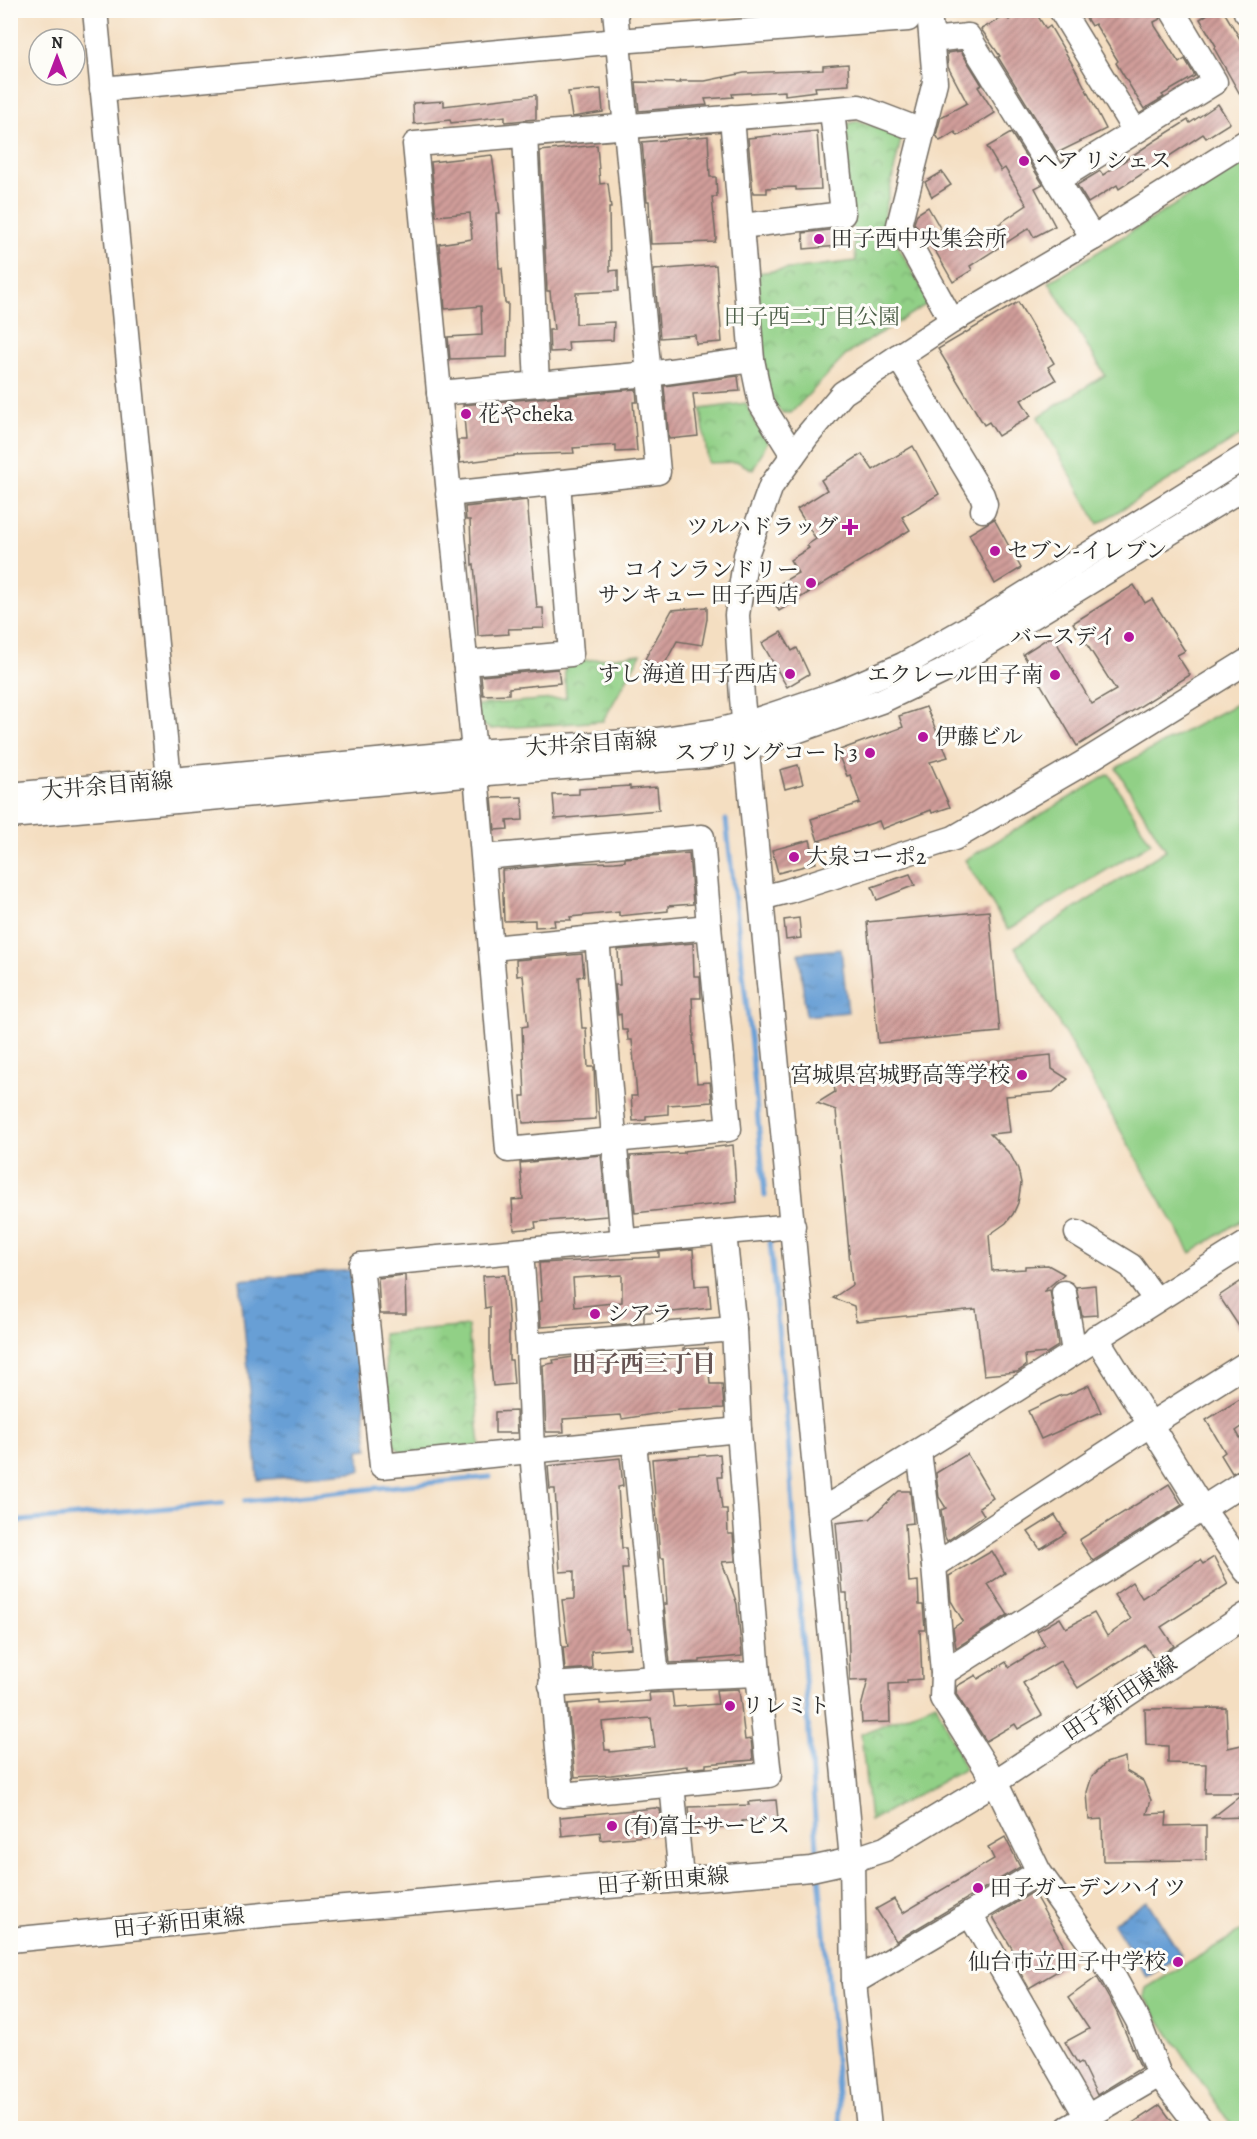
<svg xmlns="http://www.w3.org/2000/svg" width="1257" height="2139" viewBox="0 0 1257 2139" font-family="Alegreya,'Noto Serif JP',serif">
<style>
.grass{fill:#91d086;stroke:#5e7e58;stroke-width:1.5}
.park{fill:url(#park-crowns);stroke:#5e7e58;stroke-width:1.5}
.water{fill:url(#water-ripples);stroke:#496580;stroke-width:1.5}
.lines{fill:none;stroke-linecap:round;stroke-linejoin:round}
.stream{stroke:#679fd5;stroke-width:5}
.building{fill:url(#building-hatch);fill-rule:evenodd}
.minor-casing{stroke:#716a60;stroke-width:27}
.minor{stroke:#fff;stroke-width:24}
.poi-dot{fill:#b5179e;stroke:#fdfcf7;stroke-width:2}
.labels{text-anchor:middle;dominant-baseline:central;stroke-width:6;stroke-linejoin:round;paint-order:stroke}
.poi-label{font-size:22px;fill:#2b2b2b;stroke:#fdfcf7;text-anchor:start}
.park-label{font-size:22px;fill:#4a5d46;stroke:#fdfcf7}
.street-label{font-size:22px;fill:#2b2b2b;stroke:#fdfcf7}
.neighbourhood-label{font-size:24px;font-weight:bold;fill:#655352;stroke:#fdfcf7}
</style>
<defs>
<pattern id="park-crowns" width="20" height="18" patternUnits="userSpaceOnUse" patternTransform="scale(1.5)"><rect width="20" height="18" fill="#91d086"/><path d="M2 6a3 3 0 1 1 6 0M12 15a3 3 0 1 1 6 0" fill="none" stroke="#77a96e"/></pattern>
<pattern id="water-ripples" width="26" height="14" patternUnits="userSpaceOnUse" patternTransform="scale(1.5)"><rect width="26" height="14" fill="#679fd5"/><path d="M2 4q2-2 4 0t4 0M15 11q2-2 4 0t4 0" fill="none" stroke="#5582ad"/></pattern>
<pattern id="building-hatch" width="6" height="6" patternUnits="userSpaceOnUse" patternTransform="scale(1.5)"><rect width="6" height="6" fill="#d09d9a"/><path d="M-1 1l2-2M0 6l6-6M5 7l2-2" fill="none" stroke="#a9807e"/></pattern>
</defs>
<rect width="100%" height="100%" fill="#fdfcf7"/>
<filter id="ink" filterUnits="userSpaceOnUse"><feTurbulence type="fractalNoise" baseFrequency=".0167" numOctaves="2"/><feDisplacementMap in="SourceGraphic" scale="12" xChannelSelector="R" yChannelSelector="G"/><feConvolveMatrix kernelMatrix="1 2 1 2 8 2 1 2 1" color-interpolation-filters="sRGB"/></filter>
<filter id="wash" filterUnits="userSpaceOnUse"><feTurbulence type="fractalNoise" baseFrequency=".008" numOctaves="4" result="noise"/><feDisplacementMap in="SourceGraphic" scale="24" xChannelSelector="R" yChannelSelector="G"/><feGaussianBlur stdDeviation="1.35" result="paint"/><feColorMatrix in="noise" values="0 0 0 0 0 0 0 0 0 0 0 0 0 0 0 0 0 1.4 0 .05"/><feComposite in="paint" operator="in"/></filter>
<g filter="url(#wash)">
<rect width="100%" height="100%" fill="#f4dec1"/>
<g class="grass">
<polygon points="1246,161 1246,432 1098,524 1038,417 1105,375 1049,282"/>
<polygon points="1246,699 1246,1217 1191,1253 1015,947 1166,850 1116,768"/>
<polygon points="1109,774 1151,843 1008,930 965,860"/>
<polygon points="1246,1928 1246,2128 1233,2128 1144,1997 1146,1988"/>
</g>
<g class="park">
<polygon points="858,121 902,135 883,220 930,302 847,354 791,413 783,413 774,405 767,393 757,273 856,261 842,131 847,124"/>
<path d="M746,403C752,418 757,429 769,439L753,470L738,462L708,463L701,409Z"/>
<polygon points="641,654 603,721 490,729 479,723 477,705 566,698 564,663"/>
<polygon points="468,1326 480,1446 403,1454 392,1443 383,1334"/>
<polygon points="936,1703 965,1769 870,1821 861,1734"/>
</g>
<g class="water">
<polygon points="841,949 848,1012 806,1016 799,953"/>
<polygon points="351,1270 368,1449 359,1450 361,1471 258,1480 240,1280"/>
<polygon points="1147,1901 1181,1955 1147,1977 1113,1923"/>
</g>
<g class="lines">
<g class="stream">
<polyline points="726,820 751,1045 765,1196"/>
<polyline points="770,1241 788,1437 818,1861"/>
<polyline points="245,1501 490,1477"/>
<polyline points="10,1522 222,1503"/>
<polyline points="819,1874 841,2128"/>
</g>
</g>
<g id="blocks">
<g class="building">
<polygon points="1023,10 1034,10 1046,29 1050,26 1077,72 1106,129 1057,153 998,57 1000,56 981,29 1006,16 1009,20"/>
<polygon points="1081,10 1154,10 1160,19 1154,22 1155,26 1179,63 1185,59 1195,76 1162,95 1164,97 1144,109 1116,63 1118,61 1095,24 1091,26"/>
<polygon points="1214,10 1223,10 1246,49 1246,105 1214,48 1216,46 1200,19"/>
<polygon points="961,51 982,85 978,87 995,113 958,136 955,132 940,141 936,135 941,117 967,103 948,67 947,53"/>
<polygon points="848,64 849,85 815,87 816,91 785,95 785,91 732,94 733,97 705,99 707,105 639,111 636,82 681,83 680,81 705,81 744,73 823,70 823,66"/>
<polygon points="601,89 603,112 572,117 568,92"/>
<polygon points="536,95 536,119 505,122 505,116 451,123 450,120 414,124 413,103 444,101 444,106"/>
<polygon points="1218,104 1230,123 1206,138 1203,134 1119,189 1117,185 1088,203 1077,185 1100,171 1103,175 1156,140 1188,120 1190,123"/>
<polygon points="817,131 821,189 796,190 796,187 767,188 767,193 753,193 748,138"/>
<polygon points="1011,133 1043,184 1035,188 1055,226 1034,237 1029,228 970,266 972,270 953,282 937,254 914,223 917,214 928,207 943,233 951,228 963,248 1027,205 1005,168 1001,171 987,147"/>
<polygon points="708,136 710,177 716,177 717,197 712,197 716,238 715,242 651,244 649,201 647,201 642,142"/>
<polygon points="597,145 600,184 608,183 611,208 609,208 610,271 618,270 618,291 576,293 576,324 614,322 613,340 568,342 569,351 550,352 549,330 554,330 550,291 547,291 540,151"/>
<polygon points="492,155 500,213 496,213 499,268 502,268 505,303 508,303 507,357 450,359 448,337 482,335 481,306 445,309 439,244 472,239 470,213 436,216 431,162"/>
<polygon points="942,172 951,185 932,197 925,182"/>
<polygon points="838,229 839,246 804,249 803,233"/>
<polygon points="716,265 722,342 696,344 695,335 660,338 654,270"/>
<polygon points="1018,302 1054,363 1048,367 1056,380 1021,400 1031,416 998,436 989,422 984,425 938,349"/>
<polygon points="738,376 740,391 693,394 698,436 669,439 664,386"/>
<polygon points="636,389 637,402 633,402 637,451 616,452 616,445 573,448 574,453 514,455 514,456 460,463 458,440 466,440 463,405"/>
<polygon points="913,446 939,494 902,517 910,530 779,611 767,591 798,573 790,560 809,548 807,545 816,539 797,509 827,490 821,480 862,454 873,470"/>
<polygon points="527,500 537,608 543,608 544,628 508,629 509,634 478,636 477,614 478,614 474,564 472,565 470,520 466,520 465,507"/>
<polygon points="994,519 1021,568 995,584 969,534"/>
<polygon points="1134,585 1145,603 1152,599 1185,651 1177,655 1190,675 1077,746 1023,654 1048,638 1054,638 1092,704 1116,690 1073,623"/>
<polygon points="707,607 707,619 702,645 677,641 662,669 645,659 672,610"/>
<polygon points="781,632 792,651 797,648 809,674 787,687 762,643"/>
<polygon points="558,669 560,683 509,688 509,694 483,695 481,676"/>
<polygon points="926,707 948,757 930,762 950,807 932,813 931,810 882,829 879,821 818,841 811,819 860,803 850,775 847,776 837,751 903,727 899,716"/>
<polygon points="798,765 803,784 785,789 780,770"/>
<polygon points="630,786 630,789 657,787 659,810 555,819 553,795 579,794 579,789"/>
<polygon points="522,797 523,820 507,821 508,829 495,830 492,798"/>
<polygon points="810,840 816,863 778,873 772,850"/>
<polygon points="689,853 693,904 668,906 668,911 619,916 619,912 570,917 571,920 554,920 555,926 535,927 535,920 504,921 502,870 575,863 615,862 625,861 625,858"/>
<polygon points="910,874 915,885 877,900 872,887"/>
<polygon points="989,911 1000,1032 878,1043 867,922"/>
<polygon points="799,918 801,938 786,940 784,920"/>
<polygon points="693,943 694,976 700,976 701,998 692,998 694,1036 693,1036 697,1083 710,1082 712,1102 668,1105 668,1114 646,1116 646,1120 633,1121 631,1096 637,1096 632,1040 628,1040 627,1030 622,1030 621,1014 618,1015 615,985 620,985 618,950"/>
<polygon points="582,954 584,976 578,977 582,1028 586,1028 588,1067 594,1067 596,1119 523,1123 521,1096 525,1096 522,1027 528,1026 523,975 517,976 516,960"/>
<polygon points="1051,1055 1052,1069 1068,1079 1053,1092 1006,1096 1010,1132 990,1134 1010,1154 1018,1169 1021,1183 1018,1203 1013,1214 1006,1223 989,1235 992,1271 1025,1269 1025,1266 1048,1265 1064,1274 1044,1291 1050,1290 1058,1346 1047,1353 1025,1355 1026,1366 1017,1372 984,1375 976,1309 856,1321 854,1306 833,1298 852,1285 836,1110 817,1103 835,1092 833,1077"/>
<polygon points="733,1145 737,1202 635,1213 630,1156 684,1153 684,1151"/>
<polygon points="601,1155 607,1216 535,1222 536,1228 514,1230 512,1200 523,1199 520,1163"/>
<path d="M693,1249L695,1286L709,1285L711,1308L672,1312H644V1322L612,1325V1322L541,1327L539,1302L542,1301L539,1263L659,1257V1252ZM622,1275V1302L575,1307L573,1278Z"/>
<polygon points="405,1275 406,1314 380,1314 378,1278"/>
<polygon points="505,1275 509,1322 509,1360 512,1360 514,1384 493,1386 490,1356 490,1307 485,1308 483,1276"/>
<polygon points="1240,1282 1246,1291 1246,1337 1219,1296"/>
<polygon points="1095,1285 1097,1315 1082,1316 1076,1287"/>
<polygon points="707,1348 710,1384 722,1384 724,1408 679,1410 622,1419 621,1415 563,1419 564,1432 546,1432 543,1365 554,1363 553,1360 587,1355 646,1351 647,1360 683,1357 683,1349"/>
<polygon points="1089,1385 1101,1412 1041,1439 1028,1411 1062,1395 1066,1395"/>
<polygon points="1240,1399 1246,1411 1246,1424 1236,1431 1246,1448 1246,1467 1232,1473 1221,1455 1225,1452 1206,1420"/>
<polygon points="516,1411 517,1433 495,1433 495,1412"/>
<polygon points="720,1454 722,1477 718,1477 722,1509 727,1509 728,1534 733,1534 735,1561 722,1562 737,1604 742,1656 700,1660 700,1662 670,1663 664,1604 667,1604 664,1558 660,1558 652,1459"/>
<polygon points="967,1454 993,1498 979,1507 984,1515 947,1541 945,1537 941,1510 946,1508 939,1497 936,1473"/>
<polygon points="620,1458 623,1486 618,1487 622,1548 626,1548 628,1569 622,1569 627,1629 630,1629 631,1648 591,1651 592,1668 565,1670 563,1647 568,1647 562,1600 574,1599 574,1571 560,1572 555,1489 550,1489 548,1466"/>
<polygon points="1169,1484 1182,1505 1093,1561 1079,1540"/>
<polygon points="899,1491 910,1491 912,1509 913,1523 905,1524 909,1582 918,1581 919,1605 923,1605 925,1630 920,1630 922,1679 907,1680 907,1683 889,1684 890,1722 862,1723 861,1707 868,1680 850,1681 847,1593 842,1593 836,1523 870,1519"/>
<polygon points="1055,1515 1066,1533 1040,1549 1028,1532"/>
<polygon points="992,1551 1005,1573 988,1584 1008,1615 956,1648 953,1628 963,1621 951,1601 949,1576"/>
<polygon points="1214,1557 1228,1584 1161,1627 1174,1646 1154,1659 1145,1645 1078,1688 1060,1661 1023,1683 1042,1715 1018,1729 1015,1724 986,1741 956,1694 957,1686 976,1675 978,1679 1006,1662 1009,1667 1045,1645 1037,1631 1060,1618 1066,1628 1094,1613 1107,1636 1131,1619 1114,1595 1132,1582 1142,1598 1200,1560 1203,1564"/>
<path d="M739,1689L745,1740L751,1739L753,1760L706,1764V1767L687,1769V1766L611,1775L575,1777L568,1704L600,1701V1704L650,1701L649,1693L672,1692L674,1707L718,1704L716,1690ZM651,1718L655,1747L610,1752V1750H605L602,1722Z"/>
<polygon points="1226,1708 1228,1748 1246,1744 1246,1817 1212,1818 1244,1793 1205,1793 1206,1764 1168,1763 1168,1746 1146,1745 1145,1709"/>
<polygon points="1125,1757 1126,1771 1143,1781 1151,1800 1147,1814 1167,1813 1166,1826 1206,1825 1206,1860 1103,1861 1102,1819 1089,1820 1087,1792 1092,1776 1106,1763"/>
<polygon points="776,1800 778,1819 742,1821 742,1826 691,1829 689,1807 749,1805 748,1802"/>
<polygon points="655,1808 660,1809 662,1831 658,1831 658,1835 601,1840 600,1832 562,1836 560,1817"/>
<polygon points="1005,1837 1020,1867 896,1941 876,1909 894,1899 903,1913 994,1859 988,1847"/>
<polygon points="1033,1892 1073,1962 1029,1988 1012,1958 1016,1955 993,1917"/>
<polygon points="1097,1977 1116,2011 1141,2068 1097,2095 1081,2062 1078,2064 1065,2042 1089,2029 1068,1998"/>
<polygon points="1160,2105 1177,2128 1125,2128"/>
</g>
</g>
</g>
<g filter="url(#ink)">
<use href="#blocks" fill-opacity="0" stroke="#716a60" stroke-width="1.5"/>
<g class="lines">
<g class="minor-casing">
<g id="minor">
<polyline points="95,10 169,780"/>
<polyline points="929,10 935,82 899,225 952,321"/>
<polyline points="1061,10 1135,131"/>
<polyline points="1246,10 1246,12"/>
<polyline points="932,40 968,36 1093,238"/>
<polyline points="102,89 618,41 908,19"/>
<polyline points="732,117 752,360 761,404 793,455"/>
<polyline points="525,134 537,384"/>
<polyline points="1057,180 1215,82 1172,10"/>
<polyline points="741,226 843,214 832,110"/>
<polyline points="898,356 982,495 985,504 983,510"/>
<polyline points="439,393 649,374 752,360"/>
<polyline points="448,494 658,472 615,10"/>
<polyline points="465,663 571,654 558,482"/>
<polyline points="474,752 415,144 859,107 922,131"/>
<polyline points="476,774 508,1150 729,1129 709,927 702,837 484,857"/>
<polyline points="10,795 474,752 657,740 716,731 745,724 841,692 903,665 993,614 1246,456"/>
<polyline points="10,816 476,774 707,756 748,748 881,701 942,672 1246,486"/>
<polyline points="761,898 788,891 954,838 1080,765 1246,662"/>
<polyline points="597,938 623,1241"/>
<polyline points="492,948 709,927"/>
<polyline points="1077,1233 1131,1266 1156,1300"/>
<polyline points="521,1251 528,1346 532,1452 562,1795 769,1775 758,1674 739,1430 734,1329 724,1233"/>
<polyline points="1064,1293 1074,1352"/>
<polyline points="1096,1337 1202,1508 1246,1571"/>
<polyline points="528,1346 734,1329"/>
<polyline points="739,1430 382,1466 361,1265 793,1226"/>
<polyline points="634,1442 657,1678"/>
<polyline points="919,1452 934,1566 943,1673 942,1698 995,1782 1039,1872 1111,1972 1138,2021 1159,2075 1200,2128"/>
<path d="M820,1511C965,1425 1104,1332 1246,1244"/>
<polyline points="934,1566 1151,1424 1246,1364"/>
<polyline points="943,1673 1246,1481"/>
<polyline points="551,1685 657,1678 758,1674"/>
<polyline points="672,1784 681,1878"/>
<polyline points="970,1914 1039,1872"/>
<polyline points="10,1940 273,1914 811,1869 852,1860 885,1849 995,1782 1246,1615"/>
<polyline points="854,1982 970,1914 1087,2117"/>
<polyline points="869,2128 854,1982 852,1860 742,698 737,615 746,555 771,486 807,436 843,393 952,321 1093,238 1246,142"/>
<polyline points="1068,2128 1159,2075"/>
</g>
</g>
<use href="#minor" class="minor"/>
</g>
</g>
<g class="poi-dot">
<circle cx="1024" cy="161" r="6"/>
<circle cx="819" cy="239" r="6"/>
<circle cx="466" cy="414" r="6"/>
<path d="M847 518h6v6h6v6h-6v6h-6v-6h-6v-6h6z"/>
<circle cx="995" cy="551" r="6"/>
<circle cx="811" cy="583" r="6"/>
<circle cx="1129" cy="637" r="6"/>
<circle cx="790" cy="674" r="6"/>
<circle cx="1055" cy="675" r="6"/>
<circle cx="923" cy="737" r="6"/>
<circle cx="870" cy="753" r="6"/>
<circle cx="794" cy="857" r="6"/>
<circle cx="1022" cy="1075" r="6"/>
<circle cx="595" cy="1314" r="6"/>
<circle cx="730" cy="1706" r="6"/>
<circle cx="612" cy="1826" r="6"/>
<circle cx="978" cy="1888" r="6"/>
<circle cx="1178" cy="1962" r="6"/>
</g>
<g class="labels">
<g class="poi-label">
<text x="1036" y="161">ヘア リシェス</text>
<text x="831" y="239">田子西中央集会所</text>
<text x="478" y="414">花やcheka</text>
<text x="838" y="527" text-anchor="end">ツルハドラッグ</text>
<text x="1007" y="551">セブン-イレブン</text>
<text x="799" y="570" text-anchor="end">コインランドリー<tspan x="799" dy="25">サンキュー 田子西店</tspan></text>
<text x="1117" y="637" text-anchor="end">バースデイ</text>
<text x="778" y="674" text-anchor="end">すし海道 田子西店</text>
<text x="1043" y="675" text-anchor="end">エクレール田子南</text>
<text x="935" y="737">伊藤ビル</text>
<text x="858" y="753" text-anchor="end">スプリングコート3</text>
<text x="806" y="857">大泉コーポ2</text>
<text x="1010" y="1075" text-anchor="end">宮城県宮城野高等学校</text>
<text x="607" y="1314">シアラ</text>
<text x="742" y="1706">リレミト</text>
<text x="624" y="1826">(有)富士サービス</text>
<text x="990" y="1888">田子ガーデンハイツ</text>
<text x="1166" y="1962" text-anchor="end">仙台市立田子中学校</text>
</g>
<g class="park-label">
<text x="812" y="317">田子西二丁目公園</text>
</g>
<g class="street-label">
<text transform="translate(591 744) rotate(-4)">大井余目南線</text>
<text transform="translate(107 786) rotate(-5)">大井余目南線</text>
<text transform="translate(1120 1698) rotate(-34)">田子新田東線</text>
<text transform="translate(663 1881) rotate(-5)">田子新田東線</text>
<text transform="translate(179 1923) rotate(-6)">田子新田東線</text>
</g>
<g class="neighbourhood-label">
<text x="644" y="1364">田子西三丁目</text>
</g>
</g>
<rect width="1257" height="2139" fill="none" stroke="#fdfcf7" stroke-width="36"/>
<g transform="translate(57 57)"><circle r="28" fill="#fdfcf7" stroke="#a9a8a5" stroke-width="1.5"/>
<path d="M0-4.5L10 22L0 15L-10 22Z" fill="#b5179e"/>
<text y="-9" font-size="16" font-weight="bold" text-anchor="middle" fill="#2b2b2b">N</text>
</g>
</svg>
